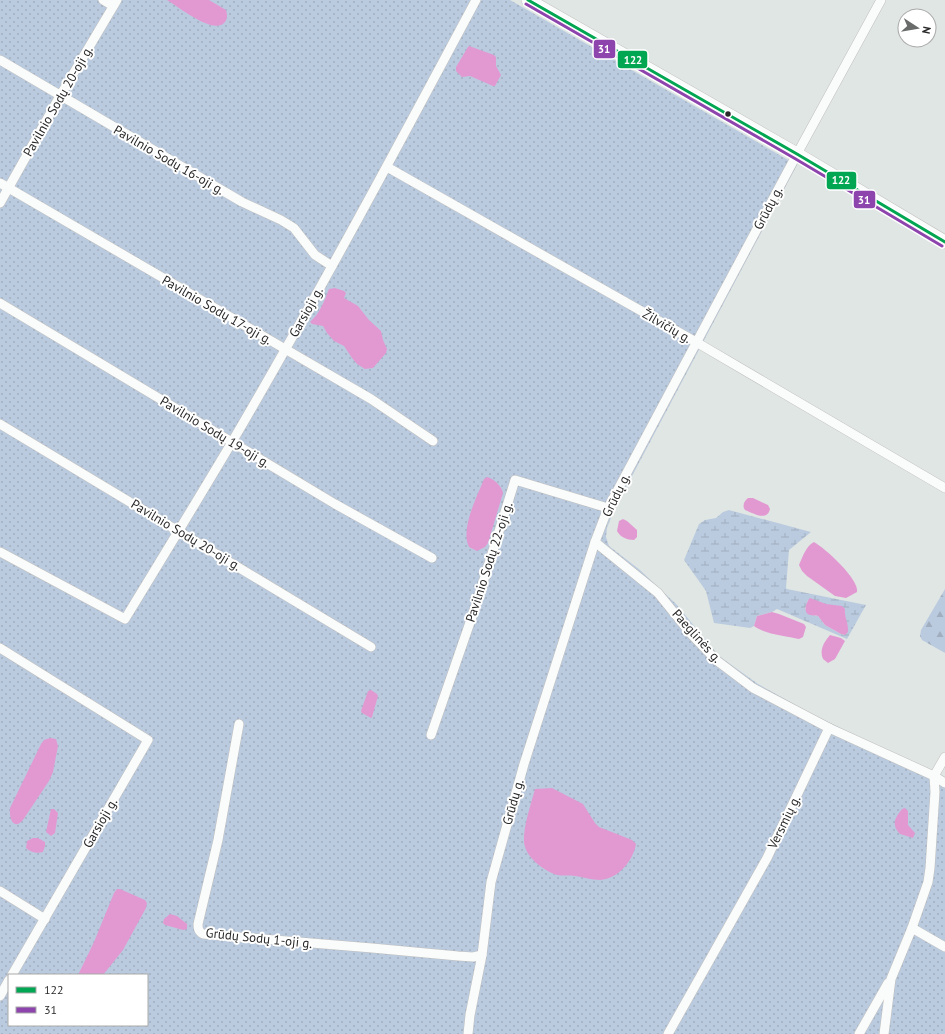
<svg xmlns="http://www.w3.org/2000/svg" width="945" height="1034" viewBox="0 0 945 1034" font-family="'PT Sans',sans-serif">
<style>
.forest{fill:url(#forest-firs)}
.wetland{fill:url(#wetland-marsh);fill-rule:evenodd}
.garden{fill:url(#garden-dots);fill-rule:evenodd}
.water{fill:#e299d2}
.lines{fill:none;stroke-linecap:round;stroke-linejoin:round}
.street-casing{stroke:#c0c0bf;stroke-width:10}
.secondary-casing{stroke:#c0c0bf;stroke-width:14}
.street{stroke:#fafbfb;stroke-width:9}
.secondary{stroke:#fafbfb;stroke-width:13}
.bus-1-casing{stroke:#fff;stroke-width:6}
.bus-2-casing{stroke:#fff;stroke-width:6}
.bus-1{stroke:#00a651;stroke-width:3}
.bus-2{stroke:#8e44ad;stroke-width:3}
.bus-dot{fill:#292929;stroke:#fff;stroke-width:1.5}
.labels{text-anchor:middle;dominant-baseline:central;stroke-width:4;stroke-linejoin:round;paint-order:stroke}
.street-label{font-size:13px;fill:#292929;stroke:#fff}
.line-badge{stroke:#fff;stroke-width:1.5}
.badge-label{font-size:11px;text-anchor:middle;font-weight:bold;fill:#fff}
</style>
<defs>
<pattern id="forest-firs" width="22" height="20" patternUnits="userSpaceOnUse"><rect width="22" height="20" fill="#bbcbdf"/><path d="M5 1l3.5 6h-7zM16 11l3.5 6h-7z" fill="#a1aebf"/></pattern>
<pattern id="wetland-marsh" width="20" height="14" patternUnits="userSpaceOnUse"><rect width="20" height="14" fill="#bbcbdf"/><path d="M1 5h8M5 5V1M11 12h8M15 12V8" fill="none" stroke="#a1aebf"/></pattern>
<pattern id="garden-dots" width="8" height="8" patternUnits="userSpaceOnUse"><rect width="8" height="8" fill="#bbcbdf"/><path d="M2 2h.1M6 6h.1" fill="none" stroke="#a1aebf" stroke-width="1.8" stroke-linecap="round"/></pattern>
</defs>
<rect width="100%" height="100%" fill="#e0e6e3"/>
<polygon class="forest" points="945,589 945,653 922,640 920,636 921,630"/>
<path class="wetland" d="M729,510L811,532L789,550L786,588L787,589L866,605L847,639L777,609L772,612L757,616L754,626L750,628L714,623L706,591L684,560L699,524L705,520L716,518L723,512ZM808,600L845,609C844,620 849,624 845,635L841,634L825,625L818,616L813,615L805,609Z"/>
<path class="garden" d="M0,0H510L797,165L614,510L607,528L606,537L609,546L640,570L676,604L719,656L758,684L810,713L945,779V1034H0ZM9,975H147V1025H9Z"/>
<g class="water">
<path d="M167,0H209L226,10C227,14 228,18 225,22C214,36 179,7 167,0Z"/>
<polygon points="469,46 494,55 496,57 496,66 501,75 495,86 493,86 470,76 462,77 456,71 456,67 468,47"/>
<path d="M335,288L344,291L346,293L344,298L358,306L369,320L381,331L383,340L387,349L386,353L373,368L365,369L357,364L352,358L344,346L334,341L327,333L323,326L312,324L310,322C320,313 324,302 329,289Z"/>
<path d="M487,477C493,478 502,486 503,493L488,543L485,547L477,551L469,547C460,529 477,497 484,479Z"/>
<path d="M748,498H753L768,505L770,509C767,522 753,513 745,510C742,506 744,501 748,498Z"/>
<path d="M623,519L627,521L637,530V537L634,540C627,540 620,537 617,531L619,521Z"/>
<path d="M814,542C825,548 860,580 857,592L846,598L835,596L807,576L802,571L799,565C803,556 806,546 814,542Z"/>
<path d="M810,598L826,604L842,606L845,609C844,617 849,624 848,632L845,635L841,634L825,625L818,616C816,615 813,616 811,615C802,614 806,602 810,598Z"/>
<path d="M772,612L779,614L804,624L806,627L803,637L799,639C786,636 764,634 754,626L757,616Z"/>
<path d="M830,635L841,638L845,641L835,659L828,663L823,659C819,650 824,642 830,635Z"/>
<polygon points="371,690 377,694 378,696 372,717 371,718 362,713 361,711 368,691"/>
<path d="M50,738L56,739L58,746L53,772L49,781L23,820C13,831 9,818 10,808L41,744L44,740Z"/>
<path d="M552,788L583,804L595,823L599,827L632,840L636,844C633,861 618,879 600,880C592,880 583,877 575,876C570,875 563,876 557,875C544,871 525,857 524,842C523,827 531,804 535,789Z"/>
<path d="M905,808L908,811V825L915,833L913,838L900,834C891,824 895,818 902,809Z"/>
<polygon points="51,809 54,809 58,813 55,833 51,836 46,832"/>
<path d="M33,838H38L45,842V846L43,852C37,854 30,852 26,848L27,841Z"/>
<polygon points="117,889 120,889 145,900 147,903 146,908 123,950 103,975 78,975 94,942 114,893"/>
<polygon points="170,914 177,916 187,924 187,929 183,930 165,925 163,923 164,919"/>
</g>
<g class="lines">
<g class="street-casing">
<g id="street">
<polyline points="103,0 113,6"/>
<polyline points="0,60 242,202 281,220 294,228 315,255 332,266"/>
<polyline points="387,167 696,342 945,488"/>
<polyline points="0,183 371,399 433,441"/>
<polyline points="0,203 60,96 117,0"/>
<polyline points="0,303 335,504 432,558"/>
<polyline points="0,424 371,647"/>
<polyline points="595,542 658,593 692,635 716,660 753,688 829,728"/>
<path d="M0,552L125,619C161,560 197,501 232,442C317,297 397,148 476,0"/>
<polyline points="0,648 148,740 12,975"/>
<path d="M239,724L218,840L198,924C198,928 198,931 203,934L372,948L458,956L473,957L482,955"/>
<polyline points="431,735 476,605 515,480 608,508"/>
<polyline points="934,776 945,783"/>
<polyline points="0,891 45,919"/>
<polyline points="912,928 945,947"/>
<polyline points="0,996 9,980"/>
<polyline points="468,1034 470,1015 482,955 491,882 524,764 595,542 608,508 797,154 881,0"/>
<polyline points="668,1034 767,858 829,728 934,776 945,757"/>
<polyline points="859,1034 888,983"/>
<polyline points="884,1034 891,979 912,928 928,882 930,868 935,792 934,776"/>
</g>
</g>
<g class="secondary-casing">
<polyline id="secondary" points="528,0 797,154 945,242"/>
</g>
<use href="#street" class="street"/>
<use href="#secondary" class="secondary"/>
<g class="bus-1-casing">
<polyline id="bus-1" points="528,0 797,154 945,242"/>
</g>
<g class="bus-2-casing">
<polyline id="bus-2" points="526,4 794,158 942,246"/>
</g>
<use href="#bus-1" class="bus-1"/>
<use href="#bus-2" class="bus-2"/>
</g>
<circle class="bus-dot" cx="728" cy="114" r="3.5"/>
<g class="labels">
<g class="street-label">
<text transform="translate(58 101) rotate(-60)">Pavilnio Sodų 20-oji g.</text>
<text transform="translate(169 160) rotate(30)">Pavilnio Sodų 16-oji g.</text>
<text transform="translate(768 208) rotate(-62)">Grūdų g.</text>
<text transform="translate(217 310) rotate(30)">Pavilnio Sodų 17-oji g.</text>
<text transform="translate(306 312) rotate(-61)">Garsioji g.</text>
<text transform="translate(667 326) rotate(30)">Žilvičių g.</text>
<text transform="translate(215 432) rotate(31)">Pavilnio Sodų 19-oji g.</text>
<text transform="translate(616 495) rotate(-64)">Grūdų g.</text>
<text transform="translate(186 535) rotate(31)">Pavilnio Sodų 20-oji g.</text>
<text transform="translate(489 562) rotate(-72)">Pavilnio Sodų 22-oji g.</text>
<text transform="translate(697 636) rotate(48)">Paeglinės g.</text>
<text transform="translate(513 802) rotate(-74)">Grūdų g.</text>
<text transform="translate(784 822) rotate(-64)">Versmių g.</text>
<text transform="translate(100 823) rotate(-60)">Garsioji g.</text>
<text transform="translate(259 938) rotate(6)">Grūdų Sodų 1-oji g.</text>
</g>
</g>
<g class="line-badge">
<rect x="593" y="39" width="23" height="20" rx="4" fill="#8e44ad"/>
<rect x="617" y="50" width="31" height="19" rx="4" fill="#00a651"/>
<rect x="826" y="171" width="31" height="19" rx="4" fill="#00a651"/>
<rect x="853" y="190" width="23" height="19" rx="4" fill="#8e44ad"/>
</g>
<g class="badge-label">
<text x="604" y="53">31</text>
<text x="633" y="64">122</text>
<text x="841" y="184">122</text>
<text x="864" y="204">31</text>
</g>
<rect x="8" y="974" width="140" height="52" fill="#ffffff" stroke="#a9a9a9"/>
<rect x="16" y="987" width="20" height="6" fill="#00a651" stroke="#a9a9a9"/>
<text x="44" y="994" font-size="12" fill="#292929">122</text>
<rect x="16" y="1007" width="20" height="6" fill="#8e44ad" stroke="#a9a9a9"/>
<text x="44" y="1014" font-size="12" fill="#292929">31</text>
<g transform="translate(917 28) rotate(102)"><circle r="19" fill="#ffffff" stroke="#a9a9a9"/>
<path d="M0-3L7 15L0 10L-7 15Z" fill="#696b6a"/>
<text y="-6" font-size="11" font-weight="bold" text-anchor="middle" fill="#292929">N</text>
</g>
</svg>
